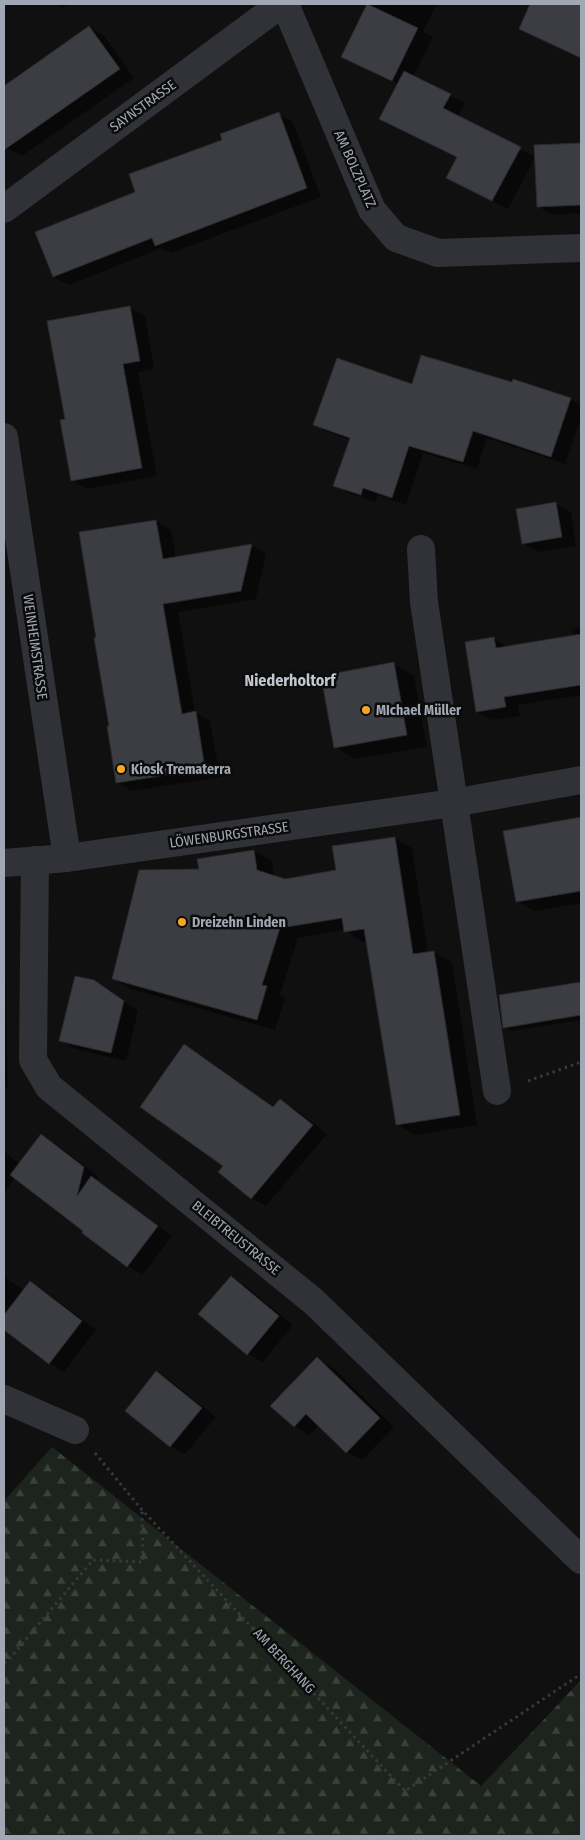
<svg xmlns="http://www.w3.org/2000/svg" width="585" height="1840" viewBox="0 0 585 1840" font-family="'Fira Sans Condensed',sans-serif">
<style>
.forest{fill:url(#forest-firs)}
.shadow{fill:#0007}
.building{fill:#3c3d42;stroke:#2a2a2e}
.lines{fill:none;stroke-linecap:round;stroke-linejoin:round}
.path{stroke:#37393e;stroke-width:3;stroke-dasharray:2.5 4;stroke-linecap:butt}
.minor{stroke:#313237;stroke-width:28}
.poi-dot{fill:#f6a724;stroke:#0b0b0c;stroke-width:2}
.labels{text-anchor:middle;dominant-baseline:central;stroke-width:5;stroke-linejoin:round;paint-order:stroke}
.street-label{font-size:14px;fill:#a1a7b3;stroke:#0b0b0c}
.poi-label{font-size:14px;font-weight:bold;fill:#a1a7b3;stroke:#0b0b0c;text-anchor:start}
.quarter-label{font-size:16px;font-weight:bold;fill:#c2c6cf;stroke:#0b0b0c}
</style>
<defs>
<pattern id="forest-firs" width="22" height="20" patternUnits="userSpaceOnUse" patternTransform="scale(1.25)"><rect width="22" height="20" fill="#1c241d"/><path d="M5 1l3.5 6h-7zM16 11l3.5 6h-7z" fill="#3a413b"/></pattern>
</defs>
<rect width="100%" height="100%" fill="#101011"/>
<polygon class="forest" points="52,1447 481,1786 581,1680 581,1836 4,1836 4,1501"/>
<g class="shadow">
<polygon points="56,4 68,4 63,8"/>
<polygon points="368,4 437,4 423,32 433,37 413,77 465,103 458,117 535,157 508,209 463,186 458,157 398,84 343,56"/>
<polygon points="532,4 581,4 581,58 520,28"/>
<polygon points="89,27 104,36 134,78 22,156 7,148 4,144 4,87"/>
<polygon points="279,114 293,122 321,197 171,253 162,248 69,285 54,277 224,141"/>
<polygon points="581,144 581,213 552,215 538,206 535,146"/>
<polygon points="130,308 145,316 154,369 138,372 157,476 87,489 72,480 67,420"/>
<polygon points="514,380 571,399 581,405 581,418 565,464 487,438 477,469 423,453 406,505 378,495 375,502 349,493 335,485 350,440 328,432 314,424 413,386 513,384"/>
<polygon points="556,504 571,512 576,546 538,552 523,543"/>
<polygon points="156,521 171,530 176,558 252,545 266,554 256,599 178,612 195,712 210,721 220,777 132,791 118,783 111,727"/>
<polygon points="581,628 581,695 518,705 520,716 492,720 477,712 494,639 508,647 574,637 572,629"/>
<polygon points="394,664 414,676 427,747 355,759 335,747"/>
<polygon points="580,819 581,819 581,903 534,911 517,901"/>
<polygon points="395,838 412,848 428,953 434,952 452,962 477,1125 415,1135 397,1124 368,941 363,942 345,930 298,938 280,995 285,998 275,1030 131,989 113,979 201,870 254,851 272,861 274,877 285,880 337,871"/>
<polygon points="4,928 8,1087 4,1087"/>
<polygon points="94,981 138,1011 126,1061 75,1049 61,1040"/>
<polygon points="581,983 581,1020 512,1031 504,1027 500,996"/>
<polygon points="185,1046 199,1054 274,1107 280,1100 295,1109 327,1134 266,1206 251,1198 225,1166"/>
<polygon points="41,1136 56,1144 98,1176 97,1181 172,1236 142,1275 128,1266 83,1233 85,1230 15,1177 4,1194 4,1151 20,1164"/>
<polygon points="4,1277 24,1290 31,1282 45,1291 96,1330 64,1372 49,1363 4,1328"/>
<polygon points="231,1278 246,1286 293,1325 263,1362 248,1354"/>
<polygon points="317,1359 332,1367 394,1427 362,1460 347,1452 319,1425 309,1435 294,1426"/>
<polygon points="156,1373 171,1381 216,1417 185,1454 171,1446"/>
</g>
<g class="building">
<polygon points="367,4 418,28 392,81 341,57"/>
<polygon points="530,4 581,4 581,58 519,29"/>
<polygon points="89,26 120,69 4,150 4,86"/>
<polygon points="404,71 451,94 443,108 521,147 492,201 446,178 457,157 379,119"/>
<polygon points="279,112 307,188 155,246 152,238 53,277 35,232 135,192 129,174 222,140 220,134"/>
<polygon points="581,143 581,205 537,207 534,145"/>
<polygon points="130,306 140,361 123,364 142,468 71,481 60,420 65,419 47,321"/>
<polygon points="421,355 512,382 513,379 571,398 551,457 473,431 463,462 409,446 392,498 363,488 361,495 333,486 350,438 313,425 337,358 412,384"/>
<polygon points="556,502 562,537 522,544 516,509"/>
<polygon points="156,520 163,559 252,544 241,591 163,604 182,714 196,711 205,769 116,783 107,726 109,726 94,638 96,638 79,532"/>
<polygon points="581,634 581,685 504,697 506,707 476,712 465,642 494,637 496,648"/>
<polygon points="394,662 407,735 334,748 321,676"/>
<polygon points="581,817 581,891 516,902 503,831"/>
<polygon points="395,837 413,954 434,951 460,1115 396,1125 364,929 344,932 342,918 280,928 262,985 267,986 257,1020 112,979 139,870 199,869 197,859 254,850 257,870 285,879 336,870 332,846"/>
<polygon points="75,976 94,980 124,1001 111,1053 59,1041"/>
<polygon points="581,982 581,1015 503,1028 499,995"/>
<polygon points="184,1044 273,1107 280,1099 313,1125 251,1199 218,1172 223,1166 140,1107"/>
<polygon points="41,1134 84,1167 77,1196 91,1176 158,1226 127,1267 82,1233 83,1231 10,1175"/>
<polygon points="231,1276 279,1316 247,1355 198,1314"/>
<polygon points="30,1281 82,1321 49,1364 4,1330 4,1315"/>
<polygon points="317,1357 380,1418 346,1453 306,1414 294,1427 270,1406"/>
<polygon points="156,1371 202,1408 170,1447 125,1411"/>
</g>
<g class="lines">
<g class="path">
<polyline points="528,1081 581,1062"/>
<polyline points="95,1453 142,1510 405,1791 581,1674"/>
<polyline points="4,1663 10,1658 93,1560 143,1562 142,1511"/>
</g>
<g class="minor">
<polyline points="285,4 372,210 396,238 438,253 581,248"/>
<polyline points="4,209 281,4"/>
<polyline points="4,437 67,858"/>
<polyline points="421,549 424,602 497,1091"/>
<polyline points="35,860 33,1060 49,1087 313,1301 581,1560"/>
<polyline points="4,863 67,858 453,803 581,780"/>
<polyline points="4,1399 75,1430"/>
</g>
</g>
<g class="poi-dot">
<circle cx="366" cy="710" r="5"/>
<circle cx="121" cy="769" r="5"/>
<circle cx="182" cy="922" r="5"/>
</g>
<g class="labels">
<g class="street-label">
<text transform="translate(143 106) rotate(-36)">SAYNSTRASSE</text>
<text transform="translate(355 169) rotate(66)">AM BOLZPLATZ</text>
<text transform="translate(35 647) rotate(82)">WEINHEIMSTRASSE</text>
<text transform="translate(229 835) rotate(-8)">LÖWENBURGSTRASSE</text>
<text transform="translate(236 1238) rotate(39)">BLEIBTREUSTRASSE</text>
<text transform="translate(284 1661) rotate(47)">AM BERGHANG</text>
</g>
<g class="poi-label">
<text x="376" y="710">MIchael Müller</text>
<text x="131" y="769">Kiosk Trematerra</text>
<text x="192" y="922">Dreizehn Linden</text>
</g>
<g class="quarter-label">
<text x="290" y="680">Niederholtorf</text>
</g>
</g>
<rect width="585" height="1840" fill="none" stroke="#a1a7b3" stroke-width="10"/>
</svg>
